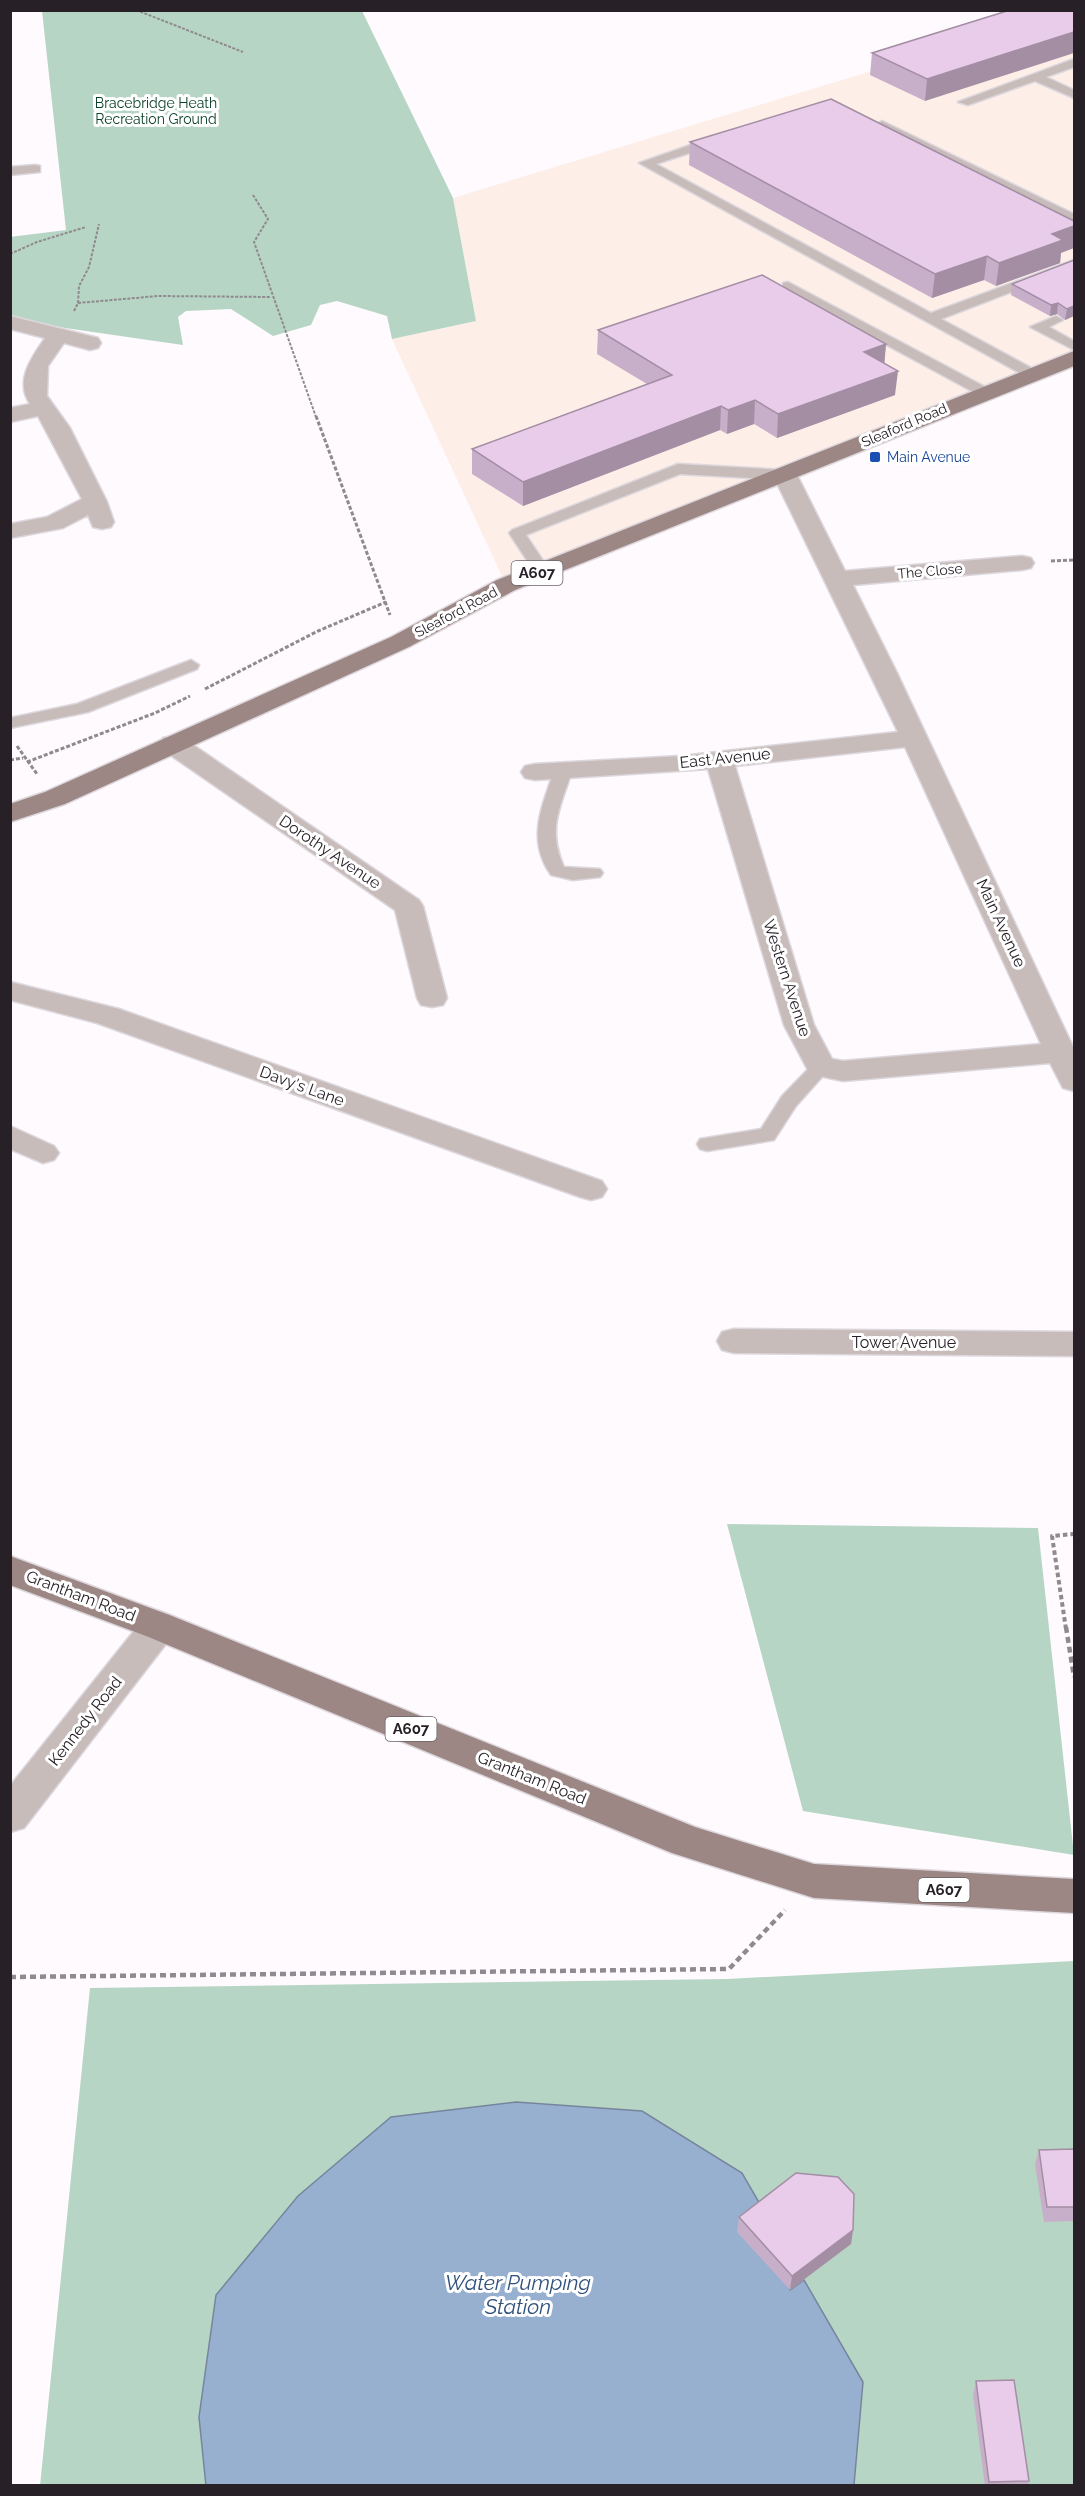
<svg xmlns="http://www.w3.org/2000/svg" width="1085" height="2496" viewBox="0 0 1085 2496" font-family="Raleway,sans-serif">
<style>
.commercial{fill:#fdeee8}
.green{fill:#b7d5c4}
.water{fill:#98b0d0;stroke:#76859d;stroke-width:1.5}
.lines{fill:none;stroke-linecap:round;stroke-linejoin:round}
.service-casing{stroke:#dcd7dc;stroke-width:3}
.minor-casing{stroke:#dcd7dc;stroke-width:3}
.primary-casing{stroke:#dcd7dc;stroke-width:3}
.path-far3{stroke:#8f8a8f;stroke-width:2;stroke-dasharray:3 1.5;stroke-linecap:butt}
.path-far2{stroke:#8f8a8f;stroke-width:3;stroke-dasharray:4 2;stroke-linecap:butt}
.path-far1{stroke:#8f8a8f;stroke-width:4;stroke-dasharray:4.5 3;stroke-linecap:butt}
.path{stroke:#8f8a8f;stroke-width:4.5;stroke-dasharray:6 4;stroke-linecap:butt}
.service{fill:#c8bcbb;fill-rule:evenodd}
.minor{fill:#c8bcbb;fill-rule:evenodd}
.primary{fill:#9d8785;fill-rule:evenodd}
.wall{fill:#c8afc9}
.shaded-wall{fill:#a38ea4}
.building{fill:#e9cbea;stroke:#a38ea4;stroke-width:1.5}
.transit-dot{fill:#1a4fb4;stroke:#fff;stroke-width:2}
.labels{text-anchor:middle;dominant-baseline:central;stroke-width:6;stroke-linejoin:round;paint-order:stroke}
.far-park-label{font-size:14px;fill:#0a402a;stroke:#fff}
.far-street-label{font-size:14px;fill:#272127;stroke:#fff}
.far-transit-label{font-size:14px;fill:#164399;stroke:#fff;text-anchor:start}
.shield{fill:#fff;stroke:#686468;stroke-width:1.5}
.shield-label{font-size:15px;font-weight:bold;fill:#272127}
.street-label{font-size:16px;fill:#272127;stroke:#fff}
.near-water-label{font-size:21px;font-style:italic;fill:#30517e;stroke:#fff}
</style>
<rect width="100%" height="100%" fill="#fefafe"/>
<polygon class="commercial" points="1069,11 1074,11 1074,358 506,585 392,339 476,321 453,198"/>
<g class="green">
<polygon points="42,11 362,11 453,198 476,321 392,339 387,316 337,301 320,305 311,325 273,336 231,309 186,311 178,317 183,345 65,328 11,317 10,237 66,230"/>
<polygon points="727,1524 1038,1528 1074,1855 803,1811"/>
<polygon points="1074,1961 1074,2485 854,2485 863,2382 804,2280 790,2290 298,2196 216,2295 199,2417 206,2485 40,2486 90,1988 727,1979"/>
</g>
<polygon class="water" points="516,2102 642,2111 742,2173 764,2211 790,2290 804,2280 863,2382 854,2485 206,2486 199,2417 216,2295 298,2196 391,2117"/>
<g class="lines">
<g class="service-casing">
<g id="service">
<polygon points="1074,59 1074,67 1046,77 1074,90 1074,98 1035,81 968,105 958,102"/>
<polygon points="882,121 1074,214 1074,223 878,128 876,125"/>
<polygon points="716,136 722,140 720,143 656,164 931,313 1074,260 1074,268 941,319 1037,371 1037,377 1027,377 639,163"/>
<polygon points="35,165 40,166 40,172 10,175 10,167"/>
<polygon points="788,282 989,389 991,392 984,396 979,395 783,289 783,283"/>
<polygon points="1056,316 1063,320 1049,327 1074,341 1074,350 1030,327"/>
<polygon points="678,464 785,470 793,475 785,480 680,474 526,535 550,571 542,576 536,574 509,533 512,530"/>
<polygon points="191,660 199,665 197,669 88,712 10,728 10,718 77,704"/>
<path d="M563,766L572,771C560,808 547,829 564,867L600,869L603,873L600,877L573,880L551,875C526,839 542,807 554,771Z"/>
<polygon points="821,1061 828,1063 831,1067 796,1106 774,1140 707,1151 700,1149 697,1144 700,1139 761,1129 782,1096 814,1063"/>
</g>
</g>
<g class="minor-casing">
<g id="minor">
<path d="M10,316L98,338L101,343L98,348L90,350L64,343L48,366L47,396L70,428L107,502L114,522L111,527L102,529L93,527L88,515L63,528L10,538V524L47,517L82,499L38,416L10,422V408L30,404C14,381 32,357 45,338L10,329Z"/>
<path d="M785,468L793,470L797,475L845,571L1022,556L1031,558L1034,563L1031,568L1022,570L853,585L897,673L1074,1049V1091L1063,1088L1050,1063L843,1081L810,1074L784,1025L708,769L535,780L525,778L521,772L525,766L535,764L681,756L898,732L773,475L777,470ZM905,747L1041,1044L843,1061L832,1059L814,1025L735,766Z"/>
<polygon points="173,736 183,738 419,900 423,906 447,998 443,1005 432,1007 421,1005 417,998 395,910 163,750 160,744 163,738"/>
<polygon points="10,982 119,1009 602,1181 607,1189 602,1197 591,1200 580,1197 97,1023 10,1000"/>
<polygon points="10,1126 54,1146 59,1153 54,1160 43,1163 10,1149"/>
<polygon points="734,1329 1074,1332 1074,1356 734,1353 722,1350 717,1341 722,1332"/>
<polygon points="159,1611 172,1616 178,1626 172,1636 24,1828 10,1832 10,1786 146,1616"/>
</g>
</g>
<g class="primary-casing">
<g id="primary">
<polygon points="1074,351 1074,366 515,590 409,647 65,804 10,822 10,804 45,792 391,637 497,580"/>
<polygon points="10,1556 172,1616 695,1827 814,1864 1074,1879 1074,1913 814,1898 672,1853 146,1636 10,1585"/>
</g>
</g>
<g class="path-far3">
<polyline points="136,10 243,52"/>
<polyline points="253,195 268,219 254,242 316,417"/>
<polyline points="10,254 37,242 86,227"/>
<polyline points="78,303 158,296 271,297"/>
<polyline points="74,311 78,303 79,286 89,267 99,224"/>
</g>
<g class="path-far2">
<polyline points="316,416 390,615"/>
<polyline points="1051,561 1074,560"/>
<polyline points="205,689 318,631 386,602"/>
<polyline points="17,746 37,774"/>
<polyline points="10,760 23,758"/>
<polyline points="27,762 155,713 190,696"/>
</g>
<polyline class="path-far1" points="1066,1629 1052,1536 1074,1534"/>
<g class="path">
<polyline points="1066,1627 1074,1677"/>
<polyline points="10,1977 729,1969 785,1910"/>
</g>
<use href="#service" class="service"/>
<use href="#minor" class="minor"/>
<use href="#primary" class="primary"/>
</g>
<g class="wall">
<polygon points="1010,10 925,101 870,75 872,53"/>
<polygon points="690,142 1061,253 1060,263 996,286 984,280 932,298 689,165"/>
<polygon points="1074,260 1074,316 1065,320 1057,314 1050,316 1011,295 1012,284"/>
<polygon points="598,330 886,344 884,363 895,395 777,438 754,424 727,434 720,430 523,506 472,474 472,449 647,384 597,354"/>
<polygon points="1074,2149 1074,2221 1044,2222 1035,2164 1039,2150"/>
<polygon points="739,2217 853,2230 851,2244 790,2290 737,2232"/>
<polygon points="976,2381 1029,2481 1028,2486 985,2486 973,2395"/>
</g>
<g class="shaded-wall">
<polygon points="1074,32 1074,53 925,101 927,79"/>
<polygon points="1074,226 1074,248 1061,253 1060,263 996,286 999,263 1052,234"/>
<polygon points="987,256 984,280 932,298 935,274"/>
<polygon points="1058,303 1057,314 1050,316 1051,305"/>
<polygon points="1074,306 1074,316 1065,320 1067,309"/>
<polygon points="886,344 884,368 864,352"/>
<polygon points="898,371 895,395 777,438 778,414"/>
<polygon points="755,400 754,424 727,434 728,410"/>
<polygon points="721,406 720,430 523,506 523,482"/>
<polygon points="853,2230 851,2244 790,2290 792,2276"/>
</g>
<g class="building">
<polygon points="1010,10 1074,10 1074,32 927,79 872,53"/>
<polygon points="831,99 1074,221 1074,226 1052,234 1063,240 999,263 987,256 935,274 690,142"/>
<polygon points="1074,260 1074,306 1067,309 1058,303 1051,305 1012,284"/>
<polygon points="762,275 886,344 864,352 898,371 778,414 755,400 728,410 721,406 523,482 472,449 672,375 598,330"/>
<polygon points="1074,2149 1074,2207 1047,2207 1039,2150"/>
<polygon points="796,2173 838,2177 854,2194 853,2230 792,2276 739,2217"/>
<polygon points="1014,2380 1029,2481 989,2482 976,2381"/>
</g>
<rect class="transit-dot" x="869" y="451" width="12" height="12" rx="3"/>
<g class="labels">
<g class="far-park-label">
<text x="156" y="103">Bracebridge Heath<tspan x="156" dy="16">Recreation Ground</tspan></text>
</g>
<g class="far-street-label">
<text transform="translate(904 425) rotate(-23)">Sleaford Road</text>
<text transform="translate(930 571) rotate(-5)">The Close</text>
<text transform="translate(456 612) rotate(-28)">Sleaford Road</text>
</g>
<g class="far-transit-label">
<text x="887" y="457">Main Avenue</text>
</g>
<g class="shield">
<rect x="511.5" y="561" width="51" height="24" rx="4.5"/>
<rect x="385.5" y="1717" width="51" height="24" rx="4.5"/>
<rect x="918.5" y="1878" width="51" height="24" rx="4.5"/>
</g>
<g class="shield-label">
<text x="537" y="573">A607</text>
<text x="411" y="1729">A607</text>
<text x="944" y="1890">A607</text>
</g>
<g class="street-label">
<text transform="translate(725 758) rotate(-6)">East Avenue</text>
<text transform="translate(330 852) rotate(34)">Dorothy Avenue</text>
<text transform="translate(1001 923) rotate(65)">Main Avenue</text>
<text transform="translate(787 978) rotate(72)">Western Avenue</text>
<text transform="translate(302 1086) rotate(20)">Davy's Lane</text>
<text x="904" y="1342">Tower Avenue</text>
<text transform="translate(81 1596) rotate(21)">Grantham Road</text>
<text transform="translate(85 1721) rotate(-52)">Kennedy Road</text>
<text transform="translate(532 1778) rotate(22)">Grantham Road</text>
</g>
<g class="near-water-label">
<text x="518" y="2282">Water Pumping<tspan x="518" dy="24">Station</tspan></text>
</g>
</g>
<rect width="1085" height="2496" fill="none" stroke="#272127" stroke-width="24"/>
</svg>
